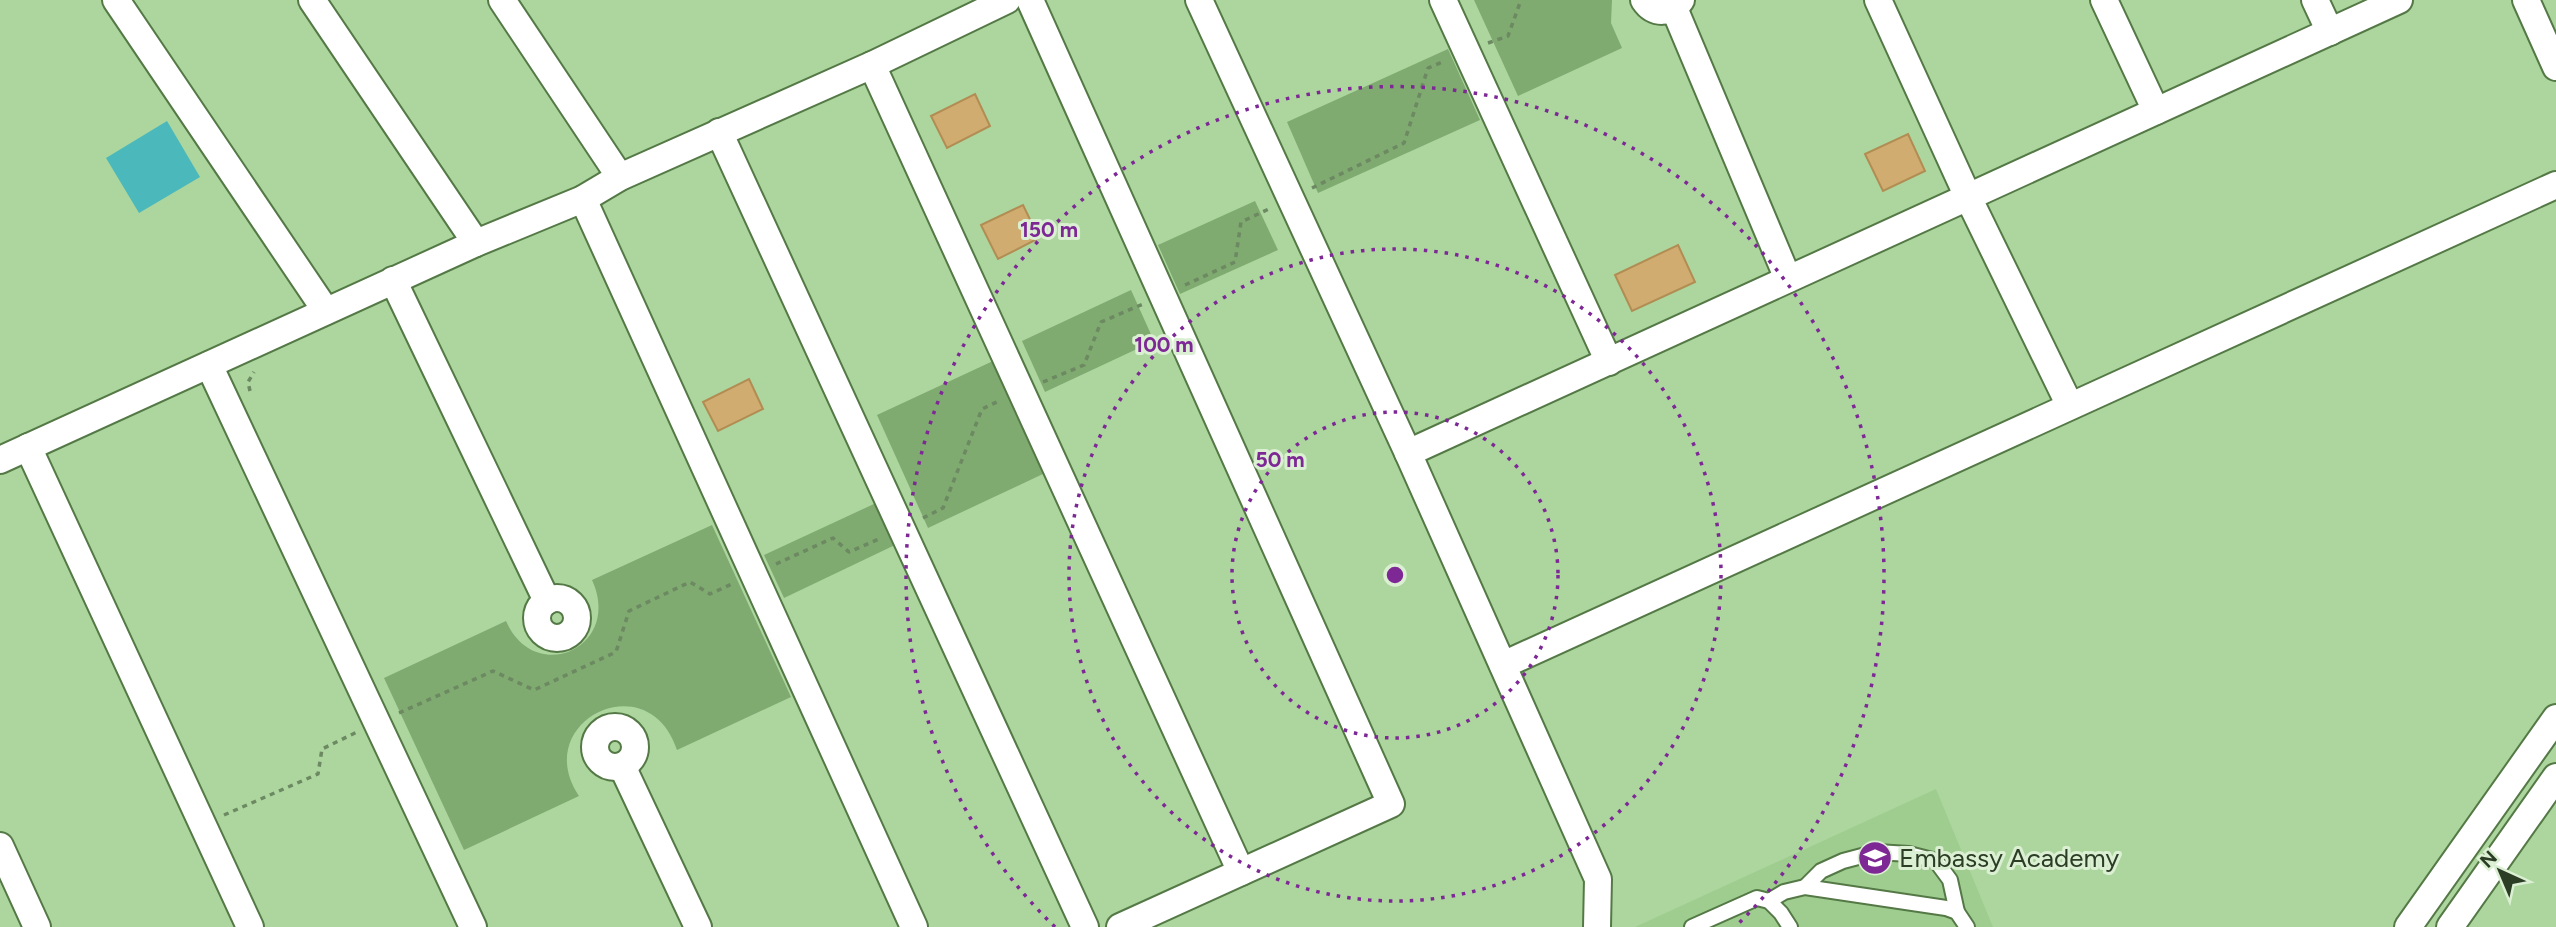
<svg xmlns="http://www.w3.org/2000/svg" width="2556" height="927" viewBox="0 0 2556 927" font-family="Figtree,sans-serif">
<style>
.built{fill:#9fcd8f}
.green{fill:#7faa70}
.water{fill:#4bb8bb}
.building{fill:#d1ac71;stroke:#b28d53;stroke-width:2}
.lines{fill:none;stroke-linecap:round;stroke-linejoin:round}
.service-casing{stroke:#547946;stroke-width:18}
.minor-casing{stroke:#547946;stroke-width:30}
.path{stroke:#6c8962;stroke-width:3.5;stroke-dasharray:5 5;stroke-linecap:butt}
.service{stroke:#fff;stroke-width:14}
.minor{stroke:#fff;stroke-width:26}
.ring{fill:none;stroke:#7e2896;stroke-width:3.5;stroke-dasharray:3.5 7}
.labels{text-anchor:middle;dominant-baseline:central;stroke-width:6;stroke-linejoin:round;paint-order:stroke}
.poi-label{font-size:26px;fill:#2c3d26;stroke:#dbf0d3;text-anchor:start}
.centre{fill:#7e2896;stroke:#dbf0d3;stroke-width:3.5}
.ring-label{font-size:21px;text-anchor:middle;font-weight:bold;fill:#7e2896;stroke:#dbf0d3;stroke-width:6;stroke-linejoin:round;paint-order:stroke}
</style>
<rect width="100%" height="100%" fill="#acd69e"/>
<polygon class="built" points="1936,789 1993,927 1635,927"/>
<g class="green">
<polygon points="1474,0 1612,0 1611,23 1622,48 1518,96"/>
<polygon points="1448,49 1480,120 1318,193 1287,122"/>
<polygon points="1255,201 1278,250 1180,294 1158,245"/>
<polygon points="1131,290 1154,341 1045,392 1022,341"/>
<polygon points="993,361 1045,473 928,528 877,415"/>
<polygon points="876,503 895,545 784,598 764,555"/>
<path d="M712,525L791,697L677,750C648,662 529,722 579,796L464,850L384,678L506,621C535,687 623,647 592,580Z"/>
</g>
<polygon class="water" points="167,121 200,177 139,213 106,158"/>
<g class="building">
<polygon points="975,94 990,126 947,148 931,116"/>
<polygon points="1908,134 1925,171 1883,191 1865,154"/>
<polygon points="1023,205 1039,238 998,259 981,225"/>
<polygon points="1678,245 1695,282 1632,311 1615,275"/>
<polygon points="749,379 763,409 718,431 703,402"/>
</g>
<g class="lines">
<g class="service-casing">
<g id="service">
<polyline points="1805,887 1821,871 1843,861 1877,852 1909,854 1936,861 1950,880 1957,912"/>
<polyline points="1769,901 1784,892 1805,887 1946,908 1957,912 1967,927"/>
<polyline points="1692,927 1757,898 1769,901 1781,913 1790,927"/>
</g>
</g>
<g class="minor-casing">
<g id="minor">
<polyline points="116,0 326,311"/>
<polyline points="312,0 476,243"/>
<polyline points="502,0 620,177"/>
<polyline points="1030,0 1391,804 1120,927"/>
<polyline points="1199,0 1408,453 1598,879 1597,927"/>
<polyline points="1443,0 1609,362"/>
<path d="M1644,0C1654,15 1671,14 1681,0"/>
<polyline points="1878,0 1968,197 2070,406"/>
<polyline points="2104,0 2156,111"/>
<polyline points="2315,0 2330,32"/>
<polyline points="2526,0 2556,67"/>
<polyline points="1674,8 1788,279"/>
<polyline points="872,65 1241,872"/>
<polyline points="719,132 1085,927"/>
<polyline points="583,199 914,927"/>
<polyline points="393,280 547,601"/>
<polyline points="209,365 473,927"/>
<polyline points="28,447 250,927"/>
<polyline points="1408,453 2399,0"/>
<polyline points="0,460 476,243 583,199 620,177 872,65 1007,0"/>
<circle cx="557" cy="618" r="20"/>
<polyline points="1503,665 2556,185"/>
<circle cx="615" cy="747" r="20"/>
<polyline points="622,766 698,927"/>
<polyline points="0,846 37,927"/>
<polyline points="2408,927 2556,718"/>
<polyline points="2450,927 2556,777"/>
</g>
</g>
<g class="path">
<polyline points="1488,43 1508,36 1521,0"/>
<polyline points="1312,188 1404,143 1428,68 1445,61"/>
<polyline points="1185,285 1235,262 1241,222 1271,208"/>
<polyline points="1043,382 1084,365 1101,322 1143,304"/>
<polyline points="250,391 248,382 254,372"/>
<polyline points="923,518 943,508 982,409 1001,400"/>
<polyline points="776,564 833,538 849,552 881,538"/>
<path d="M528,612C526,620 527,626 531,633C556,675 618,617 569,590"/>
<polyline points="399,713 493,671 534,690 616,652 629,611 690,582 710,594 734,583"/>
<polyline points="224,815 318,774 322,749 357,732"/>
</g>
<use href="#service" class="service"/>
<use href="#minor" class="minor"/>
</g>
<g class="ring">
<circle cx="1395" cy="575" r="163"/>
<circle cx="1395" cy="575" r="326"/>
<path d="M1055 927A489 489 0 1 1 1735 927"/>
</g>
<defs>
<g id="school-disc" transform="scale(1.75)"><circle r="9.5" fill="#7e2896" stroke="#dbf0d3"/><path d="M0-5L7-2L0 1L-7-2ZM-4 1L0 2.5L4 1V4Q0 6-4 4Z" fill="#fff"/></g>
</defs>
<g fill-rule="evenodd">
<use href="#school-disc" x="1875" y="858"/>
</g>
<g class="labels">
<g class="poi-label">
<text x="1899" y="858">Embassy Academy</text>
</g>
</g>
<circle cx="1395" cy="575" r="10" class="centre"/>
<g class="ring-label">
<text x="1049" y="237">150 m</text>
<text x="1164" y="352">100 m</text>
<text x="1280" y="467">50 m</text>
</g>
<g transform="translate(2500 871) rotate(316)" stroke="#dbf0d3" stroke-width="5" paint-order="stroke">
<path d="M0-5L12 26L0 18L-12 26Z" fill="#2c3d26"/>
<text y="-10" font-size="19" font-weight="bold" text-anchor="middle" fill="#2c3d26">N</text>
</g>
</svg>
